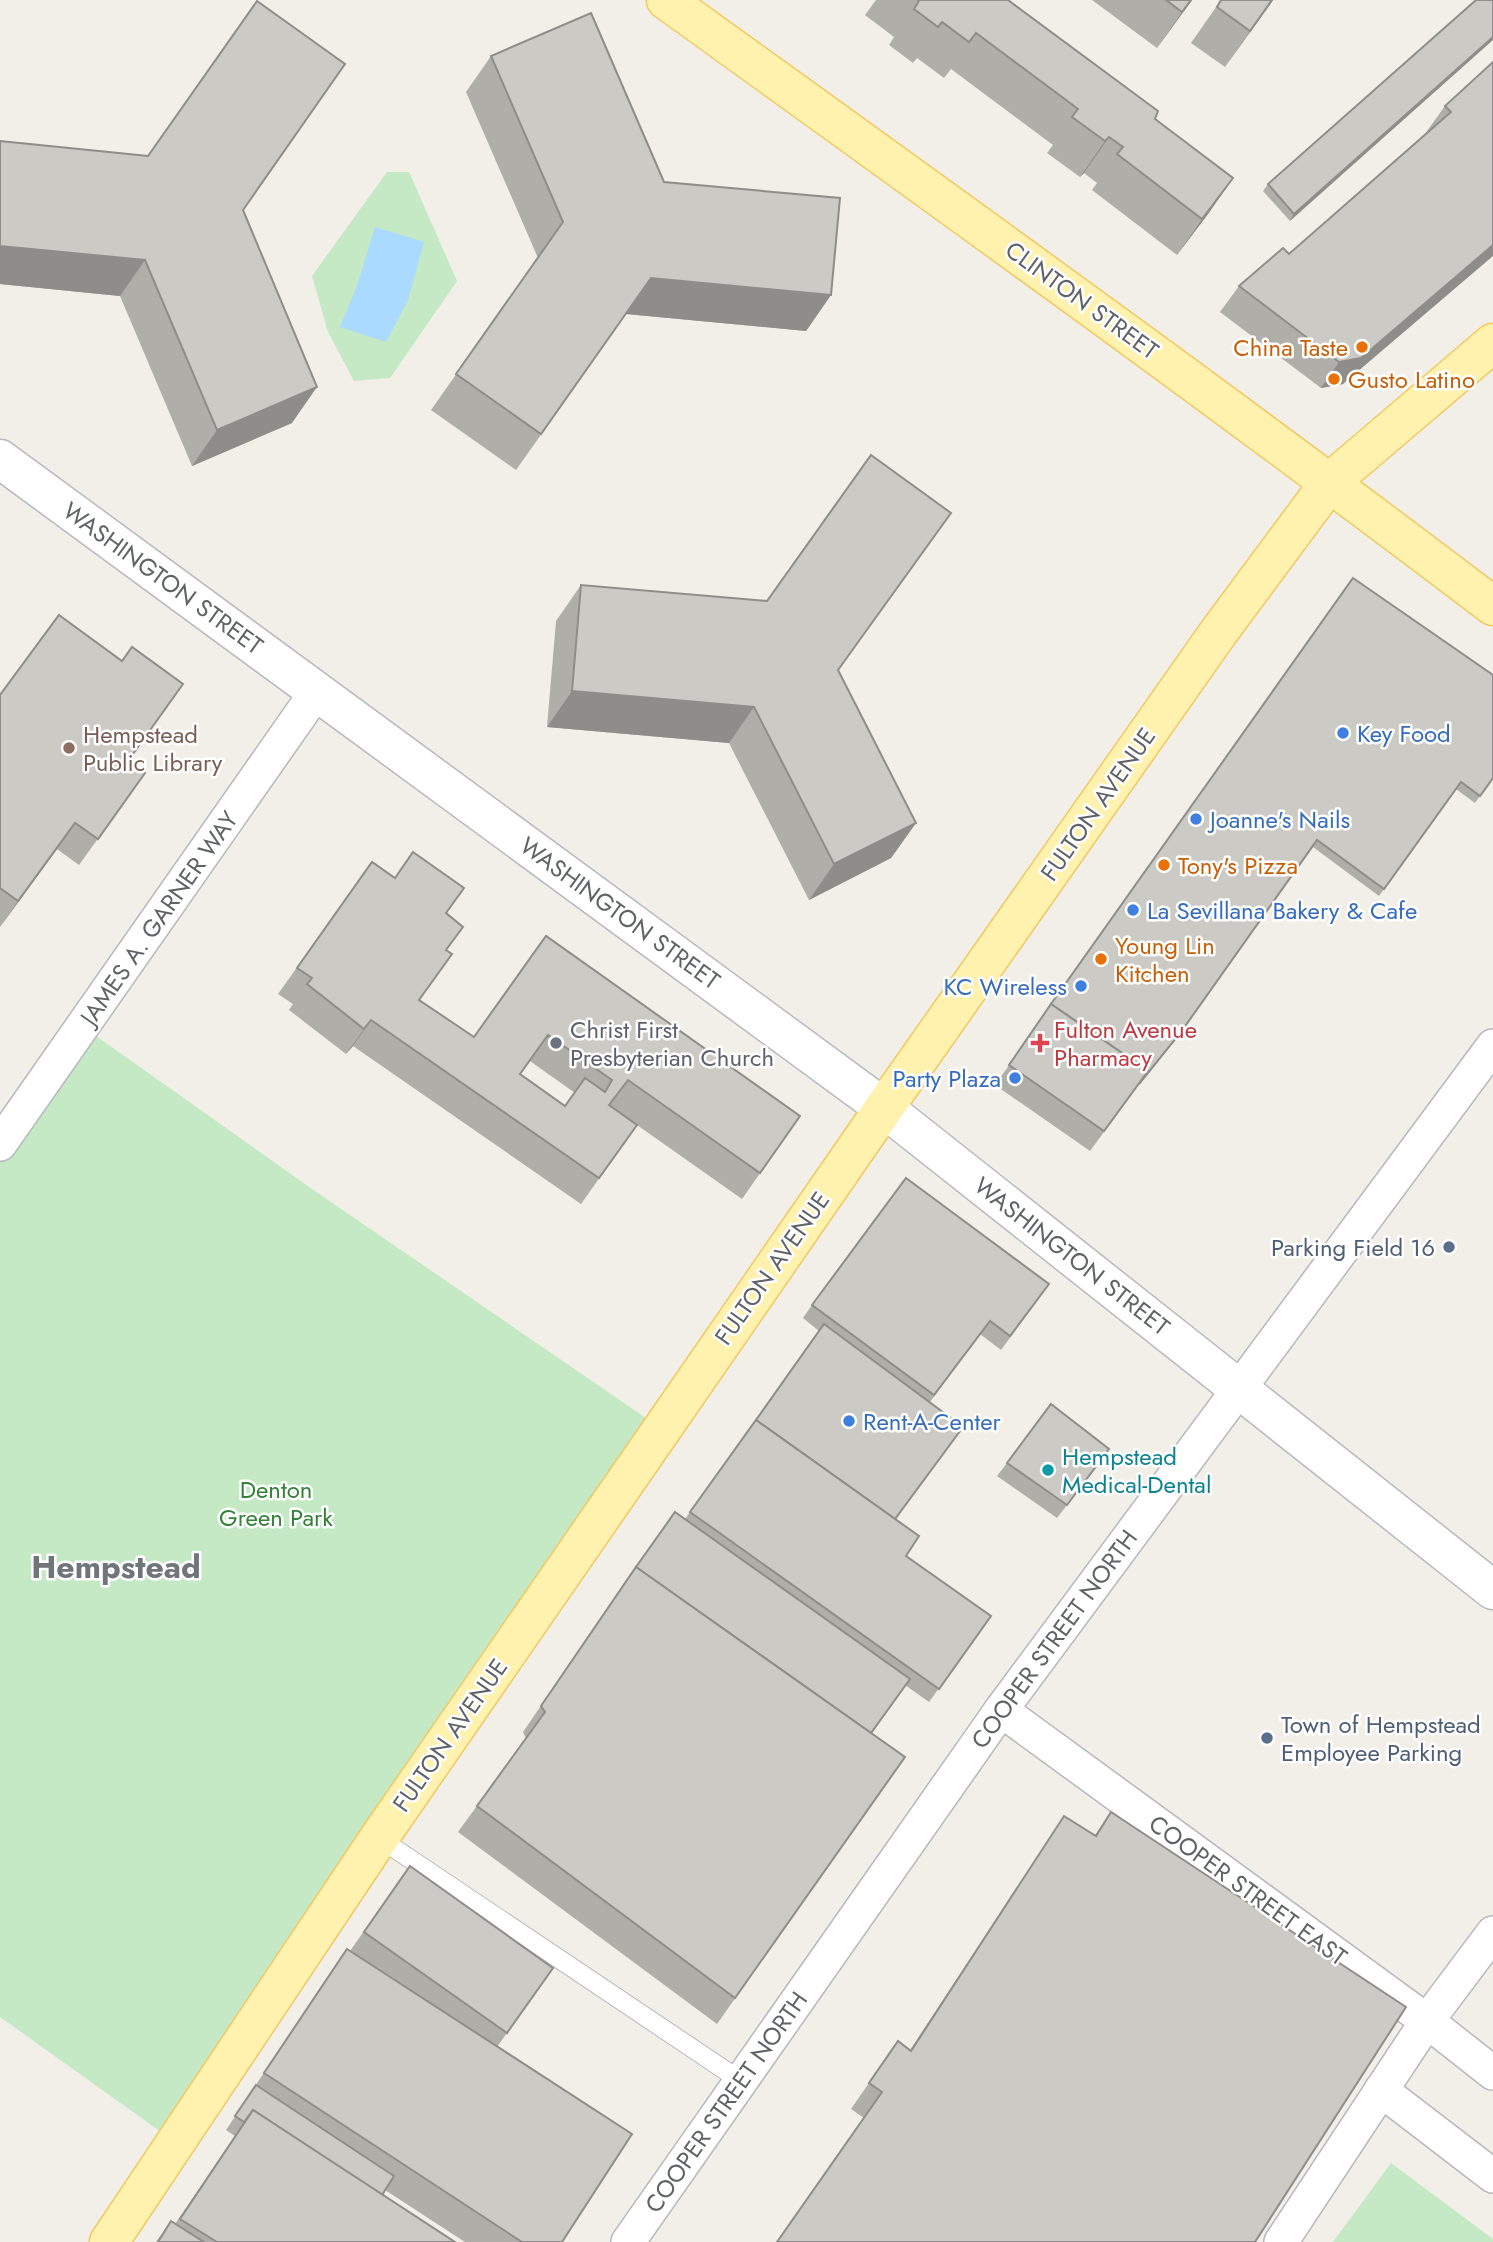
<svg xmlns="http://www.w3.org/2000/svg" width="1493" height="2242" viewBox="0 0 1493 2242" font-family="Jost,sans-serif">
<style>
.green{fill:#c5e8c5}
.water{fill:#aadaff}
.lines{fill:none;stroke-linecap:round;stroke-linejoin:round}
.lane-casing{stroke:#b5b8bc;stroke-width:20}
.street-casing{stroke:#b5b8bc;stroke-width:36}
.secondary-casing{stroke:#b6babf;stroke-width:41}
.primary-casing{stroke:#f2c960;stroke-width:41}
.lane{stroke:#fff;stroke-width:18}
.street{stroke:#fff;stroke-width:33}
.secondary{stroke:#fff;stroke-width:38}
.primary{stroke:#fff2af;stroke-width:38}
.wall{fill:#afaea9;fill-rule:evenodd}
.shaded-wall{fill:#8f8d8a}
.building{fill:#cccac5;stroke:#8f8d8a;stroke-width:2;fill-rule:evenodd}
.food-dot{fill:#e8710a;stroke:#fff;stroke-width:2.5}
.shop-dot{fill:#3f7fe0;stroke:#fff;stroke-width:2.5}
.education-dot{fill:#8d6e63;stroke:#fff;stroke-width:2.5}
.worship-dot{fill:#6b7280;stroke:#fff;stroke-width:2.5}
.health-dot{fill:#e0444e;stroke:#fff;stroke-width:2.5}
.service-dot{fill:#5c6f8a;stroke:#fff;stroke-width:2.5}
.culture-dot{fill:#0f9aa8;stroke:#fff;stroke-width:2.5}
.labels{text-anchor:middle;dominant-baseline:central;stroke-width:5;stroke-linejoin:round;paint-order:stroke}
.street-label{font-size:24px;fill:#5f6368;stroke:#fff}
.food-label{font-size:24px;fill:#c56008;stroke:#fff;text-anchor:start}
.shop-label{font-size:24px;fill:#366cbe;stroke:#fff;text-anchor:start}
.education-label{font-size:24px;fill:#785e54;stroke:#fff;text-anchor:start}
.worship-label{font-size:24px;fill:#5b616d;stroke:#fff;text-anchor:start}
.health-label{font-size:24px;fill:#be3a42;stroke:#fff;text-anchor:start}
.service-label{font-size:24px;fill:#4e5e75;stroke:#fff;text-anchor:end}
.culture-label{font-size:24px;fill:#0d838f;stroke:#fff;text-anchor:start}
.park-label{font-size:24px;fill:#348238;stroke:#fff}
.district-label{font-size:32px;font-weight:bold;fill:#70757a;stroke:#fff}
</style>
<rect width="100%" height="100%" fill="#f1efe8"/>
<g class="green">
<polygon points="387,172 409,172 457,281 390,378 354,381 328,332 312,276"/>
<polygon points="82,1026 312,1189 662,1429 175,2142 0,2017 0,1144"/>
<polygon points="1391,2163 1493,2239 1493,2242 1333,2242"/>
</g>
<polygon class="water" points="375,227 424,242 408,300 386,342 340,327 357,286"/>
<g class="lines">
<g class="lane-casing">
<polyline id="lane" points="379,1838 741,2081"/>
</g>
<g class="street-casing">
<g id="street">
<polyline points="0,1144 317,691"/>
<polyline points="1001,1710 1427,2021 1493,2073"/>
<polyline points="1381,2090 1493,2176"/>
<polyline points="628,2242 1001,1710 1493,1046"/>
<polyline points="1281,2242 1427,2021 1493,1933"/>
</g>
</g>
<g class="secondary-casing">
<polyline id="secondary" points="0,459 884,1108 1493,1590"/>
</g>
<g class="primary-casing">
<g id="primary">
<path d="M666,0C943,200 1221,399 1493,606"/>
<polyline points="109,2242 379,1838 662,1429 884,1108 1218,633 1330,482 1493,343"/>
</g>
</g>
<use href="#lane" class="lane"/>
<use href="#street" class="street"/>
<use href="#secondary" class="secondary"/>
<use href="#primary" class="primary"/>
</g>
<g class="wall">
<polygon points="876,0 1008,0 1155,119 1233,178 1208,214 1177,255 1092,190 1097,183 1084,173 1080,177 1047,153 1053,145 951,69 944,78 917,58 913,63 889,45 894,37 865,15"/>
<polygon points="1092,0 1192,0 1157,48"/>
<polygon points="1221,0 1273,0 1225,67 1191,43"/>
<polygon points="1476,0 1290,221 1263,191 1268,184"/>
<polygon points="491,56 664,182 831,295 806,331 626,314 516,470 431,410 538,258 466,92"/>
<polygon points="1493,62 1343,384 1321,388 1220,312 1239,286 1289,254 1427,132 1427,131 1445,106"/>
<polygon points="243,210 292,423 192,466 120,296 0,284"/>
<polygon points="1353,578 1493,778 1475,803 1456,789 1379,896 1313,847 1176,1039 1134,1091 1090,1151 995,1085"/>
<polygon points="581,585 838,671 916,823 891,858 809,900 729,743 547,727 556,621"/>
<polygon points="0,695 128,761 145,773 79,865 57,849 0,927"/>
<path d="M372,862L447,913L463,927L446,950L419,1000L474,1037L546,936L800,1116L742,1199L637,1125L581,1204L353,1046L346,1054L289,1010L293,1004L278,994ZM530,1061L575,1093L565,1106L520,1075Z"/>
<polygon points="1049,1284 1001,1350 980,1334 930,1402 895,1519 906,1556 991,1616 929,1702 905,1685 871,1733 905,1757 717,2024 458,1832 526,1738 523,1732 618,1593 685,1519 819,1331 803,1318 812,1305"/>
<polygon points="1109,1449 1057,1518 997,1476 1007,1463"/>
<polygon points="1111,1812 1406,2007 864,2118 851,2109 898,2041 910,2050 1064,1816 1095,1835"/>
<polygon points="410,1866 553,1968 497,2047 562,2242 465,2242 385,2190 382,2195 455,2242 156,2242 171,2221 175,2224 235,2136 226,2130 329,1975 347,1949 350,1951"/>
</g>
<g class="shaded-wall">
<polygon points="1191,0 1192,0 1157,48 1182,12"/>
<polygon points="1272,0 1273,0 1225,67"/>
<polygon points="1493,37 1493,40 1290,221 1294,214"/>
<polygon points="1109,137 1084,173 1080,177 1105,141"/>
<polygon points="1233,178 1208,214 1177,255 1202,219"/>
<polygon points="1493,245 1493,256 1343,384 1321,388 1339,362"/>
<polygon points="0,246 145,260 120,296 0,284"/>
<polygon points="651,278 831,295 806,331 626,314 516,470"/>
<polygon points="317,387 292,423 192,466 217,430"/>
<polygon points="572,691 754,707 729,743 547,727"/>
<polygon points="75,823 57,849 0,927 18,901"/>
<polygon points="916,823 891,858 809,900 834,864"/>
<polygon points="371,1020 353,1046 346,1054 364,1029"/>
<polygon points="1109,1449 1100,1463 1057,1518 1067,1505"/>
</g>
<g class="building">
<polygon points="918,0 1008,0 1158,111 1155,119 1233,178 1202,219 1117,154 1123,147 1109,137 1105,141 1072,117 1078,109 976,33 969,42 942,22 938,27 914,9 919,1"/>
<polygon points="1166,0 1191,0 1182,12"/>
<polygon points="1221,0 1272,0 1250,31 1217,7"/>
<polygon points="1476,0 1493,0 1493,37 1294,214 1268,184"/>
<polygon points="257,1 345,64 243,210 317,387 217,430 145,260 0,246 0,141 148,156"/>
<polygon points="591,13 664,182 840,198 831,295 651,278 541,434 456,374 563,222 491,56"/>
<polygon points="1493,62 1493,245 1361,358 1339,362 1239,286 1283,248 1289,254 1451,112 1445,106"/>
<polygon points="871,455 951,513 838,670 916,823 834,864 754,707 572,691 581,585 767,601"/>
<polygon points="1353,578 1493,675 1493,778 1480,796 1461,782 1384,889 1317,840 1181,1032 1139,1084 1148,1071 1051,1004"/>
<polygon points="59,615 122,661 132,647 183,684 128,761 145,773 98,839 75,823 18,901 0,888 0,695"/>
<path d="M413,852L464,888L446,913L463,927L446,950L452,954L419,1000L474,1037L546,936L800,1116L760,1173L628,1080L609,1105L637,1125L599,1178L371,1020L364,1029L307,984L312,978L297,968L372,862L395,878ZM548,1035L612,1080L605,1092L585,1078L565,1106L520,1074Z"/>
<polygon points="1051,1004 1148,1071 1104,1131 1009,1065"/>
<polygon points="906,1178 1049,1284 1010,1336 990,1321 934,1395 812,1305"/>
<polygon points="824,1324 963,1427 895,1519 756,1420"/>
<polygon points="1051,1404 1109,1449 1067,1505 1007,1463"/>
<polygon points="756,1420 919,1536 906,1556 991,1616 939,1689 690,1512"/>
<polygon points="675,1512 910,1679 871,1733 636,1567"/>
<polygon points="636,1567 905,1757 735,1998 477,1806 545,1712 541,1706"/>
<polygon points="1111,1812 1406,2007 1255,2242 777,2242 882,2092 869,2083 898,2041 911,2051 1064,1816 1096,1836"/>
<polygon points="410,1866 553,1968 507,2033 364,1932"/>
<polygon points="347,1949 632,2134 562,2242 522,2242 264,2073"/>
<polygon points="256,2085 394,2176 382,2195 253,2110 244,2122 235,2116"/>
<polygon points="253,2110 455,2242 217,2242 180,2219"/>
<polygon points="171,2221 204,2242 158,2242"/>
</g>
<g class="food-dot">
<circle cx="1362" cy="347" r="7"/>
<circle cx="1334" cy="379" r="7"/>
<circle cx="1164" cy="865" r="7"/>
<circle cx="1101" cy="959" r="7"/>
</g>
<g class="shop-dot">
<circle cx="1343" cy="733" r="7"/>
<circle cx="1196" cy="819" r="7"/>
<circle cx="1133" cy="910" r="7"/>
<circle cx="1081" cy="986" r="7"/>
<circle cx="1015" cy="1078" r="7"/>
<circle cx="849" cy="1421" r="7"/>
</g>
<circle class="education-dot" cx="69" cy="748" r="7"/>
<circle class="worship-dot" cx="556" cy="1043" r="7"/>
<path class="health-dot" d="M1036.5 1032.5h7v7h7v7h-7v7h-7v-7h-7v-7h7z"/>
<g class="service-dot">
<circle cx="1449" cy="1247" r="7"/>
<circle cx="1267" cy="1738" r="7"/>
</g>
<circle class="culture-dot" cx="1048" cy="1470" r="7"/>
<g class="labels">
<g class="street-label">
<text transform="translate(1082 300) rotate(36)">CLINTON STREET</text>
<text transform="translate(163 578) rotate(36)">WASHINGTON STREET</text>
<text transform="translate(1098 804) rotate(-55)">FULTON AVENUE</text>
<text transform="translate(620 913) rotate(36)">WASHINGTON STREET</text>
<text transform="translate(159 918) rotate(-55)">JAMES A. GARNER WAY</text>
<text transform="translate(1072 1256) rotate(38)">WASHINGTON STREET</text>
<text transform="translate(772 1268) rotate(-55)">FULTON AVENUE</text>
<text transform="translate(1054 1639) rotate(-54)">COOPER STREET NORTH</text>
<text transform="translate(450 1735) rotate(-55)">FULTON AVENUE</text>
<text transform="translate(1248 1890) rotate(36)">COOPER STREET EAST</text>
<text transform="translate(726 2102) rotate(-55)">COOPER STREET NORTH</text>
</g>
<g class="food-label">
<text x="1348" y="347" text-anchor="end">China Taste</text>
<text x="1348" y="379">Gusto Latino</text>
<text x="1178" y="865">Tony's Pizza</text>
<text x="1115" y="945">Young Lin<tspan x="1115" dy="28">Kitchen</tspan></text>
</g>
<g class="shop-label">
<text x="1357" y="733">Key Food</text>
<text x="1210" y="819">Joanne's Nails</text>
<text x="1147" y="910">La Sevillana Bakery &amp; Cafe</text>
<text x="1067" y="986" text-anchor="end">KC Wireless</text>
<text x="1001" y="1078" text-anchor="end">Party Plaza</text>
<text x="863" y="1421">Rent-A-Center</text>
</g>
<g class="education-label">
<text x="83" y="734">Hempstead<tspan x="83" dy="28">Public Library</tspan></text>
</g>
<g class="worship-label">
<text x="570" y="1029">Christ First<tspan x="570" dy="28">Presbyterian Church</tspan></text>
</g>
<g class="health-label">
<text x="1054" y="1029">Fulton Avenue<tspan x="1054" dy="28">Pharmacy</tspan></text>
</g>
<g class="service-label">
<text x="1435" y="1247">Parking Field 16</text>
<text x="1281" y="1724" text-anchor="start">Town of Hempstead<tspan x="1281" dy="28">Employee Parking</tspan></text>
</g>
<g class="culture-label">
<text x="1062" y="1456">Hempstead<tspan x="1062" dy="28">Medical-Dental</tspan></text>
</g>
<g class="park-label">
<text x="276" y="1489">Denton<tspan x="276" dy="28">Green Park</tspan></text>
</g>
<g class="district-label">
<text x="116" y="1567">Hempstead</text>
</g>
</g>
</svg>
